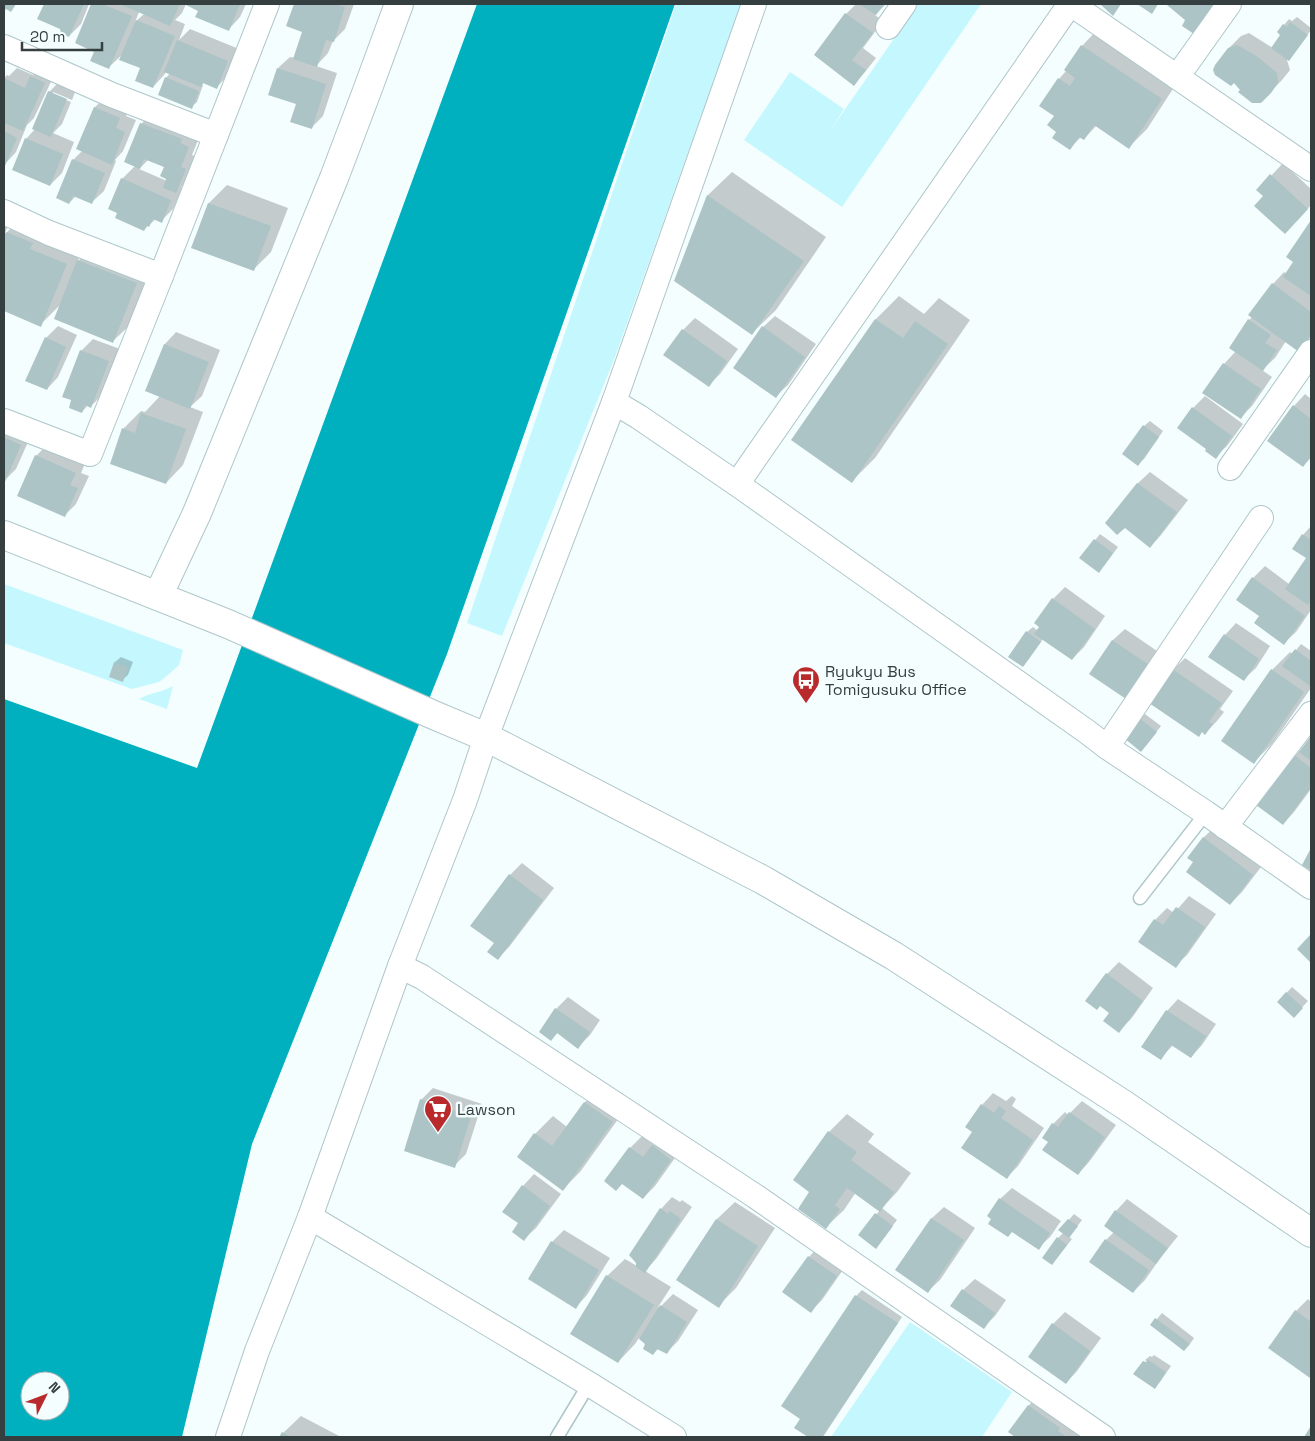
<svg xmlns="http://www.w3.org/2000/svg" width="1315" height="1441" viewBox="0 0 1315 1441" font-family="'Space Grotesk',sans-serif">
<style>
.green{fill:#c4f8fe}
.water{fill:#00b0bf;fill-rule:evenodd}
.shadow{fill:#0003;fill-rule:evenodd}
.building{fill:#acc4c6}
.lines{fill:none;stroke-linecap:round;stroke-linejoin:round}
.service-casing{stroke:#aec6c9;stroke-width:15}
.minor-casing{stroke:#aec6c9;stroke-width:26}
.tertiary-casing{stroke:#aec6c9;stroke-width:30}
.service{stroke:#fff;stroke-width:12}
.minor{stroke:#fff;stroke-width:24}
.tertiary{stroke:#fff;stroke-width:28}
.labels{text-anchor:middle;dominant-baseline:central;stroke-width:5;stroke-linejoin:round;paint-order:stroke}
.poi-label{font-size:16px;fill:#353f40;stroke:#f4feff;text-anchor:start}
</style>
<rect width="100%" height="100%" fill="#f4feff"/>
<g class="green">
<polygon points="676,4 741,4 615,357 502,636 467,623"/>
<polygon points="918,4 981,4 842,207 744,140 790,72 844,109 830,131"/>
<polygon points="4,584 183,650 179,665 169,674 159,682 132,689 4,643"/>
<path d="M173,686L167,709L139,699C149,693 163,692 173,686Z"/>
<polygon points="910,1322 1012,1392 982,1437 831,1437"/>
</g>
<path class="water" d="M477,4H675L447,654L252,1144L182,1437H4V699L197,768ZM30,1381H60V1411H30Z"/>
<g class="shadow">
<polygon points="45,4 89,4 81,24 69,36 61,28 39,18"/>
<path d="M93,4H186L182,13L175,20L185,24L179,40L190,29L239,49L228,75L217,87L204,82L202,85H203L197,102L191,107L166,78L170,73L166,72L164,75L153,87L142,67L124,53L109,67L96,51L76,42ZM139,12L144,14L135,22Z"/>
<polygon points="186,4 246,4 240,17 229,29 200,10"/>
<polygon points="295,4 354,4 345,29 333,41 328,53 316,66 337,73 323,116 311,128 278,68 290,57 295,58 303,31 288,26"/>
<polygon points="856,4 886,4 875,15 883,21 863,48 876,58 865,72 854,84 815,54 846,14"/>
<polygon points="1297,17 1311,28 1311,30 1294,53 1287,60 1290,70 1282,80 1261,101 1242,90 1229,48 1241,36 1249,33 1273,48 1282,35 1284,25 1289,19 1292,21"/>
<polygon points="1099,28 1178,81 1147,129 1129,147 1097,125 1084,139 1081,137 1069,149 1058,131 1055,116 1059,79 1066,71 1082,46"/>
<polygon points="42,65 56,71 34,118 27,125 16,152 5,164 4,78 7,75 9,76 17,68 33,75"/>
<polygon points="61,80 77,87 72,100 53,92 53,95 71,102 62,124 53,133 74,142 62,173 50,185 26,139 35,129 49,92"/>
<polygon points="107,96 131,106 126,116 136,120 123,151 115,160 116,161 104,191 92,202 76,196 69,203 73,160 82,151 78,149 95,107"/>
<path d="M153,112L200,135L192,155L197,157L188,180L181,187L182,188L173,209L161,221L156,219L144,229L122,179L135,166L126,162L142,123ZM148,160L165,167L167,181L139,169Z"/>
<polygon points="1283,163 1311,189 1311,205 1297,221 1258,190"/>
<polygon points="732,172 826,237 776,310 752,333 675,281 708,195"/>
<polygon points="227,185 288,208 271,252 253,270 193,247 209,203"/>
<polygon points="4,207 14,212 4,235"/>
<polygon points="25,215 83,246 78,261 96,243 153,265 131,324 113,341 61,304 40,325 4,309 4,235"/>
<polygon points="1311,222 1311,337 1299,350 1286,341 1275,358 1262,370 1272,377 1252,406 1241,417 1224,364 1236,351 1249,320 1252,317 1273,284 1284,272 1287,274 1295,262 1288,257"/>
<polygon points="899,296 924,314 939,298 970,320 875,458 852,481 875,320"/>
<polygon points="775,316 816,344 788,385 776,396 763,327"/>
<polygon points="695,318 738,349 720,374 708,386 683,330"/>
<polygon points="58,326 77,335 58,377 47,389 46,338"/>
<polygon points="176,332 220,350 202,396 190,407 203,412 183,465 166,483 111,463 124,428 141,411 145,412 160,396 147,391 165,344"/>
<polygon points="93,339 120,349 103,394 91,406 88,405 82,412 81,351"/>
<polygon points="1305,394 1311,399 1311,458 1303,466 1294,406"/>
<polygon points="1205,396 1243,424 1227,446 1215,457 1208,449 1179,427 1193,408"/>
<polygon points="1150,421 1163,431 1144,459 1138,464 1144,426"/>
<polygon points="4,426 32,433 16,469 4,481"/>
<polygon points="48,444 86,461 81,473 89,476 76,504 64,516 36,456"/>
<polygon points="1150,472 1188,500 1161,535 1150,547 1125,527 1107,523 1138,483"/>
<polygon points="1311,526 1311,610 1296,632 1284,643 1261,616 1253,578 1265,566 1289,584 1308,558 1294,549 1303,535"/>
<polygon points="1100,534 1118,547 1104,566 1081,558"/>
<polygon points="1065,587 1105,616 1084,647 1072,659 1043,639 1028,660 1023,666 1027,632 1033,627 1038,631 1053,599"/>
<polygon points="1236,623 1270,646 1256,668 1244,679 1225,635"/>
<polygon points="1125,629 1160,653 1138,686 1091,674 1113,640"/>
<polygon points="1301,644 1311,651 1311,688 1272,744 1254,762 1223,741 1272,670 1290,652 1293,654"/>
<polygon points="121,657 133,662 128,675 122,680 115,662"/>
<polygon points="1185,658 1233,691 1220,709 1224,712 1217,721 1205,733 1203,731 1173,670"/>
<polygon points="1145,714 1161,726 1146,745 1140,719"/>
<polygon points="1311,738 1311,789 1294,812 1283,824 1295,756"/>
<polygon points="1216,826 1264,863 1242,892 1230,904 1194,862 1189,858 1204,837"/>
<polygon points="522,863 554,888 509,947 498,958 496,943 510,875"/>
<polygon points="1189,896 1216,914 1187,955 1175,966 1155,920 1167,908 1174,913"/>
<polygon points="1119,962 1153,988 1131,1019 1119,1031 1111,1013 1107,974"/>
<polygon points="1292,987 1308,1001 1294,1016 1278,1002"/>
<polygon points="568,997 600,1020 590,1035 578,1047 558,1032 551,1040 556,1009"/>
<polygon points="1178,999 1216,1024 1202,1045 1191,1057 1173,1045 1161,1058 1167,1011"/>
<polygon points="603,1085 629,1104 580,1172 563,1189 535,1134 553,1116 567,1127 585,1102"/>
<polygon points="433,1088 482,1104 466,1154 454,1166 421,1100"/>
<polygon points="993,1093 1006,1101 1012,1096 1016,1099 1012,1106 1044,1128 1018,1166 1007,1177 974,1131 982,1105"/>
<polygon points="1082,1101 1116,1125 1089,1162 1078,1174 1050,1141 1053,1124 1065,1112 1068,1115"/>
<polygon points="847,1114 874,1134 868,1142 911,1173 897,1192 882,1208 897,1220 881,1241 860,1235 880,1210 856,1192 844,1210 826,1227 811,1192 829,1132"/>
<polygon points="664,1135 682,1148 655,1186 643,1198 622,1183 606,1181 630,1148 642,1136 654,1145"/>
<polygon points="534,1174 561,1194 536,1228 524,1239 520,1223 523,1186"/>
<polygon points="1012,1188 1061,1221 1050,1237 1038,1248 993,1218 1000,1199"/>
<polygon points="672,1197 680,1202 682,1200 692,1207 656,1259 645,1271 671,1287 658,1307 659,1308 673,1294 698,1310 678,1341 666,1353 659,1348 653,1354 647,1344 639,1338 635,1344 618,1362 607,1276 625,1259 637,1266 661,1209"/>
<polygon points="1127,1199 1178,1236 1161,1257 1145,1280 1133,1292 1106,1240 1114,1232 1116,1211"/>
<polygon points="735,1202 775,1228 736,1288 718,1306 678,1279 717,1219"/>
<polygon points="944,1207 975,1228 940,1280 928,1291 897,1270 932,1218"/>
<polygon points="1074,1214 1082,1220 1069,1237 1072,1239 1052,1264 1058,1238 1063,1233 1060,1230"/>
<polygon points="564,1230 610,1258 587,1295 576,1307 552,1242"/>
<polygon points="820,1245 847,1264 822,1300 811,1311 809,1257"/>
<polygon points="975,1279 1006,1300 995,1316 983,1328 963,1290"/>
<polygon points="862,1290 902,1317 823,1437 810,1437 795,1428 802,1418 856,1296"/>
<polygon points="1308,1299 1311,1302 1311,1375 1310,1376 1296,1311"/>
<polygon points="1065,1312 1101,1338 1077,1371 1066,1383 1030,1356 1053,1324"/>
<polygon points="1162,1313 1194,1338 1190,1344 1152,1325"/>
<polygon points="1154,1355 1171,1366 1160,1382 1155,1387 1152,1365 1145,1360 1150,1356 1152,1357"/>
<polygon points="1041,1394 1094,1437 1018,1437 1010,1432 1029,1405"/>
<polygon points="301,1416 341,1437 281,1437 283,1433"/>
</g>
<g class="building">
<polygon points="4,4 16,4 11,12 6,9 4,11"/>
<polygon points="44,4 84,4 69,37 61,33 60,29 37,19"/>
<polygon points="91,4 102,4 132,16 109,69 90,61 94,52 75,43"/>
<polygon points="122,4 180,4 170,26 122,5"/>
<polygon points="187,4 240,4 229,31 195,17 198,11 186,5"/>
<polygon points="294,4 335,4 345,7 334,42 326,40 317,67 293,59 302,32 286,26"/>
<polygon points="859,4 884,4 876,15"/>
<polygon points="1100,4 1121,4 1113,16"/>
<polygon points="1137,4 1158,4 1152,14"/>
<polygon points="1168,4 1219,4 1194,34 1182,26 1185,20 1167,5"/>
<polygon points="845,13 873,33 852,60 866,70 854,86 814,55"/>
<polygon points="136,20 175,36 153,88 135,81 140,68 119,60"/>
<polygon points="1290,22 1308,35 1289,61 1271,48 1280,35 1277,32 1283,24 1287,27"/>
<polygon points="177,40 228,61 217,89 203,83 201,87 164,72"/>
<polygon points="1081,45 1162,99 1129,149 1094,125 1084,140 1079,137 1070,150 1052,138 1056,132 1047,125 1054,116 1039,106 1058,78 1070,86 1075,78 1064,70"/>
<polygon points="1237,45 1258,57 1277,73 1278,83 1271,93 1261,103 1252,103 1238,92 1240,90 1234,83 1231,86 1215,75 1213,70 1215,65 1228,48"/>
<polygon points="277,68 326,84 312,129 290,122 296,104 268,95"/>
<polygon points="30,76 45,83 23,131 4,123 4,78 25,88"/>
<polygon points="165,77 199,91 192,109 158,95"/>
<polygon points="48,91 67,99 51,137 32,129"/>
<polygon points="94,107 120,118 116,128 125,132 112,165 76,149"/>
<polygon points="140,123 182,139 180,143 189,147 181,167 186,169 176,193 163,188 166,179 160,176 164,167 144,159 140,169 124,162"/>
<polygon points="4,131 17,138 4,168"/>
<polygon points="25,138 63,154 50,186 12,170"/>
<polygon points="72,159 105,173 92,204 73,196 69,204 56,198"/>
<polygon points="1270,174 1308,209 1285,234 1254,206 1263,196 1256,190"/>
<polygon points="121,178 171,200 162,223 153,219 149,227 147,226 144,231 115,218 117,213 108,209"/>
<polygon points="707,195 804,261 752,335 674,281"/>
<polygon points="208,203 271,226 254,271 191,248"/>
<polygon points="1311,220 1311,296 1283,277 1293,262 1286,257"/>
<polygon points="6,232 33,243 30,249 67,264 41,327 4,311 4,236"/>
<polygon points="77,260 137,283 113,343 54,319"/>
<polygon points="1272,283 1311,312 1311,335 1299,352 1248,315"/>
<polygon points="875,319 903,338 915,321 948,344 852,483 791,440"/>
<polygon points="1248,319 1271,335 1265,343 1277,350 1263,371 1229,348"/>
<polygon points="762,326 805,357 776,398 733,368"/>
<polygon points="682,329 727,361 709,387 663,355"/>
<polygon points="45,337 66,347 47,390 25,381"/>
<polygon points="164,344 209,362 190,409 145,391"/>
<polygon points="80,350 109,361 91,408 85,405 82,413 69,408 71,400 62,397"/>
<polygon points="1223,363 1261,389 1241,419 1202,393"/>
<polygon points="1293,405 1311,419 1311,456 1303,467 1267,441"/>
<polygon points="1192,407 1232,436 1216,459 1205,451 1206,449 1177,428"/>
<polygon points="141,413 186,429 166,484 110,464 122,428 135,433"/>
<polygon points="1143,425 1159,437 1138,466 1122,454"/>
<polygon points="4,437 21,445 4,484"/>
<polygon points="35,455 76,473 70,485 78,488 65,517 17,496"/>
<polygon points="1137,483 1177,512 1150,548 1125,528 1117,535 1105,523"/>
<polygon points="1302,534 1311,540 1311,600 1308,605 1285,589 1306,558 1292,549"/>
<polygon points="1094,539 1113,553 1099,573 1079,558"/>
<polygon points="1252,577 1305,616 1284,645 1254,623 1259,616 1236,600"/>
<polygon points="1052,598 1095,629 1072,660 1034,634 1039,627 1034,623"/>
<polygon points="1026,631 1041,642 1023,667 1008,657"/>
<polygon points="1224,634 1259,659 1244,681 1208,657"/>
<polygon points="1112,640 1149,665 1126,699 1089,674"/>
<polygon points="1295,649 1311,661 1311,684 1310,686 1282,666"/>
<polygon points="114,662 128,667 123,682 109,677"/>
<polygon points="1172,669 1222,703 1209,722 1213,724 1205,735 1202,732 1199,737 1149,703"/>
<polygon points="1271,669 1304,692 1254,764 1221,741"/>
<polygon points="1139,718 1157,732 1141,752 1124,738"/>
<polygon points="1311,736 1311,761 1299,752"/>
<polygon points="1294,755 1311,768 1311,787 1283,825 1256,805"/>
<polygon points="1203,837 1253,875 1230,905 1186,872 1193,862 1187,858"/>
<polygon points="1311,848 1311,871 1302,865"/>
<polygon points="509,874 543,900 498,960 487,952 494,943 470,926"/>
<polygon points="1176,907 1205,927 1176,968 1138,942 1154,919 1163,925"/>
<polygon points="1311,934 1311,963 1297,949"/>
<polygon points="1106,973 1143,1001 1119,1033 1103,1021 1109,1013 1100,1006 1097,1010 1085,1001"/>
<polygon points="1286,992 1303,1008 1294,1018 1277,1002"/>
<polygon points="555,1008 590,1032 578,1049 557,1033 551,1041 539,1032"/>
<polygon points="1166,1010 1206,1036 1191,1058 1171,1045 1161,1060 1141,1047"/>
<polygon points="420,1099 471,1116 455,1168 404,1151"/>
<polygon points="584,1102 613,1122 563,1191 517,1157 534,1133 552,1146"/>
<polygon points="981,1104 994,1113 999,1106 1006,1111 1001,1118 1033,1140 1007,1179 961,1148 972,1132 965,1127"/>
<polygon points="1069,1112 1105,1137 1078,1175 1042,1150 1048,1142 1042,1138 1052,1123 1058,1127"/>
<polygon points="828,1131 857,1152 851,1160 894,1192 880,1212 847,1188 835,1205 840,1209 826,1229 798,1209 809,1192 793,1180"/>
<polygon points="652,1145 671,1160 643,1199 622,1184 616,1191 604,1181 629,1147 643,1157"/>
<polygon points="522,1185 550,1206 524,1241 512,1232 518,1223 502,1212"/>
<polygon points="999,1198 1050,1233 1039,1250 1012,1232 1008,1237 988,1224 991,1219 987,1216"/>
<polygon points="660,1208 668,1214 670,1211 681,1219 645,1273 636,1267 636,1263 629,1255"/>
<polygon points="1115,1210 1168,1248 1156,1264 1104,1226"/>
<polygon points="875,1213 893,1226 876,1249 858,1235"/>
<polygon points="931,1218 964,1240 928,1293 895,1270"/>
<polygon points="716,1219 758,1246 719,1308 676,1280"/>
<polygon points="1068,1219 1078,1226 1069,1238 1058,1230"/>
<polygon points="1057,1237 1067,1245 1052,1265 1042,1258"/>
<polygon points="1105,1239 1149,1270 1133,1293 1089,1262"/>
<polygon points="551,1241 599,1270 576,1309 528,1279"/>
<polygon points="808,1256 837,1276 811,1313 782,1292"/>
<polygon points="606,1275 654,1305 618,1363 570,1334"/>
<polygon points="962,1289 995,1313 984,1329 950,1306"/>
<polygon points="855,1295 898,1323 822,1437 808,1437 794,1428 800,1419 781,1406"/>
<polygon points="660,1305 687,1322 667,1354 657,1349 653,1355 643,1349 645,1344 639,1339"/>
<polygon points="1295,1310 1311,1322 1311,1376 1310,1378 1268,1348"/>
<polygon points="1155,1318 1190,1344 1184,1351 1150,1325"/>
<polygon points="1052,1323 1090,1351 1066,1384 1028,1357"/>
<polygon points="1148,1360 1166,1372 1155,1389 1133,1374 1143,1361 1146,1362"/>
<polygon points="1028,1405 1060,1428 1058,1431 1067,1437 1015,1437 1008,1432"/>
<polygon points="1311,1426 1311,1437 1304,1437"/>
<polygon points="282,1432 291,1437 279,1437"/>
</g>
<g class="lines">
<g class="service-casing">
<g id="service">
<polyline points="1140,898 1206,813"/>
<polyline points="557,1437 589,1384"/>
</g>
</g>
<g class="minor-casing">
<g id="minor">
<polyline points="1071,4 1311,169"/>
<polyline points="888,27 904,4"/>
<polyline points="4,47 112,95 216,135"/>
<polyline points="1177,77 1229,4"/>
<polyline points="4,212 49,233 161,276"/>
<polyline points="614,402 639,417 737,484 1086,731 1107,747 1206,813 1311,887"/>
<polyline points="4,421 90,454 161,276 267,4"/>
<polyline points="1230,468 1311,352"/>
<polyline points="737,484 1070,4"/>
<polyline points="1107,747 1261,518"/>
<polyline points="1225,827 1311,714"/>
<polyline points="400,966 422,977 755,1196 1103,1437"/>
<polyline points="310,1217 589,1384 674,1437"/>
<polyline points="228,1437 257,1351 310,1217 400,966 465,800 486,737 614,402 754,4"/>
</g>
</g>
<g class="tertiary-casing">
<g id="tertiary">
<polyline points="4,535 228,624 436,716 486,737 763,880 894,956 1123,1104 1311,1233"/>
<polyline points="158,596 197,513 334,178 367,91 399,4"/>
</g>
</g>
<use href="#service" class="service"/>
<use href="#minor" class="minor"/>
<use href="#tertiary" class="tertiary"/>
</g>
<defs>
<g id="bus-pin" transform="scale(1.4375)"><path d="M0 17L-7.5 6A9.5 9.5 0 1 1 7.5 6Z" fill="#b92a2c" stroke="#f4feff"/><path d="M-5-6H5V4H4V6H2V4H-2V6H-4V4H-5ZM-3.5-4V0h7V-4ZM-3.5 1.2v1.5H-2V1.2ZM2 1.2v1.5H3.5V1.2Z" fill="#fff"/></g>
<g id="supermarket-pin" transform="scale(1.4375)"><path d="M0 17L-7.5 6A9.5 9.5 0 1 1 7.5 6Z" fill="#b92a2c" stroke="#f4feff"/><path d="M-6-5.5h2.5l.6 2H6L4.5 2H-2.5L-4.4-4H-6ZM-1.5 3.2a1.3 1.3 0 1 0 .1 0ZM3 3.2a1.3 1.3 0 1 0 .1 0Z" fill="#fff"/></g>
</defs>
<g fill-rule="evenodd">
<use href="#bus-pin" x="806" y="680"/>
<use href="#supermarket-pin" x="438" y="1109"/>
</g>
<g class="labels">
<g class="poi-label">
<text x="825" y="671">Ryukyu Bus<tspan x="825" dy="18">Tomigusuku Office</tspan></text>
<text x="457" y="1109">Lawson</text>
</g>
</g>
<rect width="1315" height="1441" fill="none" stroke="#353f40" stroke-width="10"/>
<g transform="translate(45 1396) rotate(48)"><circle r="24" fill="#f4feff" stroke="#a8b2b3"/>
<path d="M0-4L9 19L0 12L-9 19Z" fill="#b92a2c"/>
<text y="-8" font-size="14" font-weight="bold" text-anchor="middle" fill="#353f40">N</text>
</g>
<path d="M22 42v8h80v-8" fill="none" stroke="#353f40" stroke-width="2.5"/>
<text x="30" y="42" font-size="15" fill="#353f40" stroke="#f4feff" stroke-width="4" paint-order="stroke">20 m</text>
</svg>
